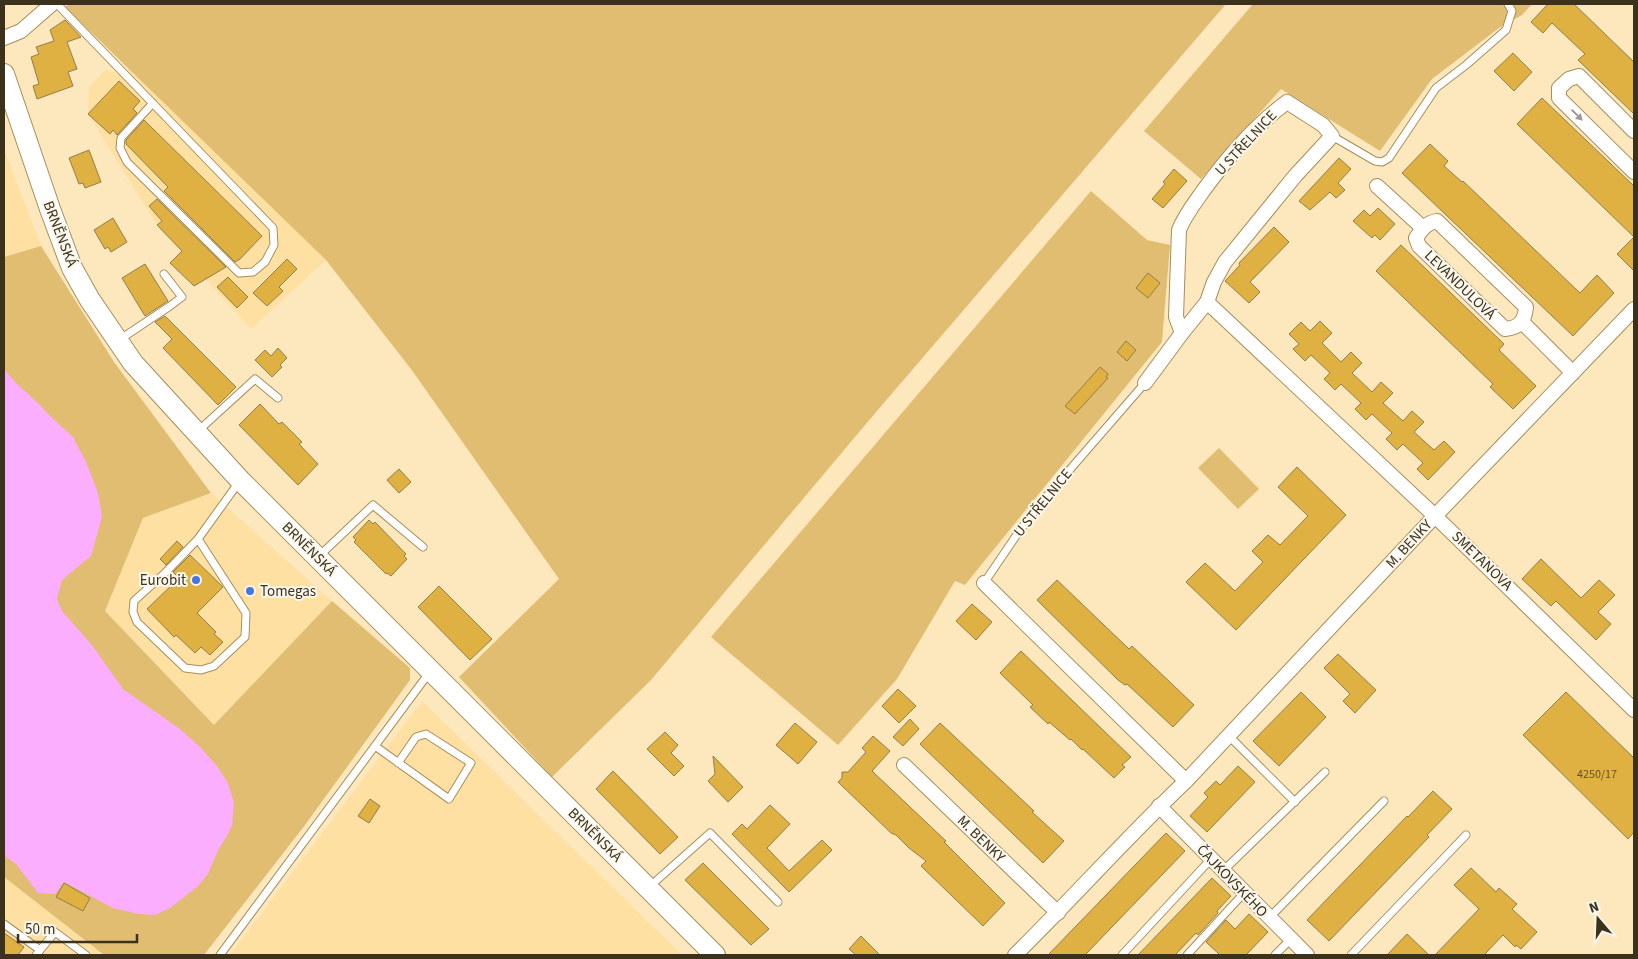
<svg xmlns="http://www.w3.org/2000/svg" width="1638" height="959" viewBox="0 0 1638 959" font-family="'Source Sans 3',sans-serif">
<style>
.built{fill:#fee0a2}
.green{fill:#e0bd71}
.water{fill:#fbaefd}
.building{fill:#dfb142;stroke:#947d49}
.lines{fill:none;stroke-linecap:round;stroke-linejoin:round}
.service-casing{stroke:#a78e5a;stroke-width:9}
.minor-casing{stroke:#a78e5a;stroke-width:16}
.secondary-casing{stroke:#a78e5a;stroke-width:22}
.service{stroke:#fff;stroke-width:7}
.minor{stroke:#fff;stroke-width:14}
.secondary{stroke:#fff;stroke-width:20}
.oneway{fill:#9e988e}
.poi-dot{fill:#4873e5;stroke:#fcf7ed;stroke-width:2}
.labels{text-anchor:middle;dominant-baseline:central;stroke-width:4;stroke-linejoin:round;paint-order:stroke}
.number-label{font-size:12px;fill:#655226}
.street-label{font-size:15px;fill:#3c321c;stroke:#fcf7ed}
.poi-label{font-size:15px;fill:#3c321c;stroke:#fcf7ed;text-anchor:end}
</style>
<rect width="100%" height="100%" fill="#fde8bd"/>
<g class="built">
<polygon points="129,69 326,260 251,329 157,225 88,114 89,86 106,70 120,74"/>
<polygon points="4,149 41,246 4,257"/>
<polygon points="211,493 332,601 215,726 105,611 143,518"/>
<polygon points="422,701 682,955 230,955"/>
<polygon points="4,877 104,955 4,955"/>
</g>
<g class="green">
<polygon points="69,4 1226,4 865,425 651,680 552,777 459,677 559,579 411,369 326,260 65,7"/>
<polygon points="1253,4 1532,4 1522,15 1499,28 1432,79 1380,151 1281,89 1201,179 1144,131"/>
<polygon points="1091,191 1147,240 1170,245 1162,342 965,585 955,581 897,679 838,745 711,637"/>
<polygon points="41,246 114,362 211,493 143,518 105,611 214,725 332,601 410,668 410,680 305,825 204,955 104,955 4,877 4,257"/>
<polygon points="1219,448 1259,489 1238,509 1198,468"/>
</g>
<polygon class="water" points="4,369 16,383 38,403 49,415 73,437 86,462 98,493 102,517 91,556 62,580 57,599 62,611 92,645 123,689 180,729 200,747 217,766 228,783 234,803 232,825 227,836 218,850 208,874 197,887 170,908 155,915 139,914 113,908 64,882 55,894 38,893 16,864 4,855"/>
<g class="building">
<polygon points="1548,4 1574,4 1634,62 1634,114 1578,60 1585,54 1552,23 1543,33 1531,22"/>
<polygon points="65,20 81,37 67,42 77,69 68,72 73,86 37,99 33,86 39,84 31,57 39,54 36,47 54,41 50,30"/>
<polygon points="1513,53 1532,72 1514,91 1494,71"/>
<polygon points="119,81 140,101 133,109 137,113 117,135 113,130 110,134 88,114"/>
<polygon points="1542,98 1634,186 1634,271 1617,254 1634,237 1517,124"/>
<polygon points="144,120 262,236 240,259 235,262 164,191 168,187 126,144 126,140"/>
<polygon points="1430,144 1448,161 1444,166 1462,182 1463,181 1580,293 1597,275 1614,293 1573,336 1402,173"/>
<polygon points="89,150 101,182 85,188 83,183 79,184 69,158"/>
<polygon points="1339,158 1351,169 1338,183 1345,190 1336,198 1330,192 1310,210 1299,201"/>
<polygon points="1174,169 1187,181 1163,208 1152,199 1165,184 1163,182"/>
<polygon points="157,199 226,267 194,286 170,263 182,251 157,225 162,221 149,206"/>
<polygon points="1378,208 1395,224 1380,240 1375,235 1372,238 1353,221 1364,210 1370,216"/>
<polygon points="113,218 127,242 111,252 108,247 105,249 94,230"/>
<polygon points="1274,227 1289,242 1250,282 1260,292 1249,303 1225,281 1240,265 1239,263"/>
<polygon points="1401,245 1504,344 1499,350 1536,386 1513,409 1490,387 1493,384 1376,271"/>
<polygon points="287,259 297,269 279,287 283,291 267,306 253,293"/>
<polygon points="145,264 168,301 145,316 122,278"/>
<polygon points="1148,273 1160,283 1148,298 1136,288"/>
<polygon points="228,277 248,297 237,308 217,287"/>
<polygon points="165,316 236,387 218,405 163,348 172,339 155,322"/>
<polygon points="1320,321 1332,333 1322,343 1341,362 1351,352 1362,363 1352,373 1372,392 1381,382 1393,393 1383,403 1403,421 1412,411 1424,422 1414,432 1434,450 1444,441 1455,452 1428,480 1417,469 1423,463 1403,444 1397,450 1386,439 1392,433 1372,414 1366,420 1355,409 1361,403 1341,384 1335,390 1324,379 1330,373 1311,355 1305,361 1293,349 1299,344 1289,334 1301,322 1310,331"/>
<polygon points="1126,341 1136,350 1127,361 1117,352"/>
<polygon points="278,348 287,358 280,365 282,367 272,377 255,360 265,350 271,356"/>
<polygon points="1100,367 1108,374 1106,377 1108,378 1075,414 1065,406"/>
<polygon points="260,404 279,424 282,422 302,442 299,444 318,464 298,485 239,425"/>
<polygon points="1297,467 1346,515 1236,630 1186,582 1205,563 1235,591 1263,562 1252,551 1268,535 1280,545 1308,516 1278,487"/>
<polygon points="399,469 411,482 399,493 387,480"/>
<polygon points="369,520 373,524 375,522 406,554 404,556 407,559 391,576 387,573 386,574 354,542 356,540 353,537"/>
<polygon points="177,541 183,547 166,565 160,559"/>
<polygon points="190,555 223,587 197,613 216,632 214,634 223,642 210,655 201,647 195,653 176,635 174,637 147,609 179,578 173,572"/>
<polygon points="1541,559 1581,598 1599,580 1615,595 1598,612 1611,624 1596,640 1556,601 1551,606 1522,579"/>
<polygon points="1057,580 1129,649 1132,646 1194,705 1173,727 1127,684 1125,685 1118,680 1037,600"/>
<polygon points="439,586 492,639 470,660 418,607"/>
<polygon points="972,604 992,622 976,640 956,621"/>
<polygon points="1021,651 1131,757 1122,765 1125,767 1114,778 1083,749 1082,750 1071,739 1070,740 1049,722 1048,724 1030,707 1033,705 1000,673"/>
<polygon points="1338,654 1376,690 1355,713 1343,701 1350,694 1324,668"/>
<polygon points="898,689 916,706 899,723 882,706"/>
<polygon points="1301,692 1326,717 1279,766 1253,741"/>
<polygon points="1566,692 1634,758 1634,832 1628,839 1523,735"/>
<polygon points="910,719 919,729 903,746 893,737"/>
<polygon points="795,723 817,742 798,764 776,745"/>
<polygon points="940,723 1034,811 1032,812 1064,841 1043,863 920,744"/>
<polygon points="665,732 678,745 671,753 684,766 674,776 647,749"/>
<polygon points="873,736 890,751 872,771 946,841 944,842 1005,903 983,926 921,866 926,861 909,848 896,835 891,833 838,782 842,778 842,772 848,772 866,752 862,748"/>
<polygon points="713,756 743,787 728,802 708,781 715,774"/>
<polygon points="1238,766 1255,782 1207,832 1190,816 1208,797 1204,793 1216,781 1220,785"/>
<polygon points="613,771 678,837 660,854 596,789"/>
<polygon points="1433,791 1452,809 1427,835 1429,837 1329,941 1307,920 1407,816 1408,817"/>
<polygon points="370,799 380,806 369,823 358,816"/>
<polygon points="770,805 790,824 767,848 789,871 822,840 832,850 789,892 732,834 742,824 747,829"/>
<polygon points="1166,833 1185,851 1085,955 1048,955"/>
<polygon points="703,863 769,929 751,945 685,880"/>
<polygon points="1471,868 1496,892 1499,888 1517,904 1512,909 1537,932 1521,949 1516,945 1515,947 1503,935 1484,955 1435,955 1479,909 1454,885"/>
<polygon points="1212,878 1231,896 1217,911 1218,913 1198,935 1196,933 1175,955 1138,955"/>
<polygon points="64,883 90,898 83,911 56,897"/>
<polygon points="1249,914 1268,932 1246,955 1220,955 1206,942 1226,920 1235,929"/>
<polygon points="4,933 24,947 18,955 4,955"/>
<polygon points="1407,934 1429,955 1387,955"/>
<polygon points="861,936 880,955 856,955 849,949"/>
</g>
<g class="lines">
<g class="service-casing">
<g id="service">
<polyline points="57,4 273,228 274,245 265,262 253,272 239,273 127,162 120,148 121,138 153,103"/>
<polyline points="1332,136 1375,161 1382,162 1389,158 1436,88 1466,65 1506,30 1512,11 1508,4"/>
<polyline points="119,340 170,306 182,297 164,274"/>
<polyline points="198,431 255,379 278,398"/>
<polyline points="198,539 246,613 245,637 214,666 201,670 185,668 137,622 133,612 134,601 166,572 198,539 239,482"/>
<polyline points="318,557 373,505 423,547"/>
<polyline points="984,583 1018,533 1040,504 1145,383"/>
<polyline points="1229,736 1295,802"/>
<polyline points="375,746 449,799 471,763 426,734 416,737 398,763"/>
<polyline points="1223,871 1325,772"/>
<polyline points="648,888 710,833 778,902"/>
<polyline points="1269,918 1384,801"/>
<polyline points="4,924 40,950"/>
<polyline points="36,955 55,932 86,955"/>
<polyline points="220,955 429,673"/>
<polyline points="1122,955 1211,859"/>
<polyline points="1187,955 1244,893"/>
<polyline points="1275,955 1290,940"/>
<polyline points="1351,955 1466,835"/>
</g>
</g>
<g class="minor-casing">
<g id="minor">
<polyline points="4,38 21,31 52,4"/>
<polyline points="1634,131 1579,76 1569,79 1559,88 1559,98 1634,172"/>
<polyline points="1377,186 1423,228"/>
<path d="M1437,221L1526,307C1525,321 1519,328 1505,329L1419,246L1416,238C1422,229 1426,223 1437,221Z"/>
<polyline points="1207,302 1435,516 1634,710"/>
<polyline points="1522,322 1573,373"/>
<path d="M1145,383L1182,333L1176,317L1179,230C1185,215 1194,204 1203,191C1227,158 1254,126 1287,102L1323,125L1332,136L1295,176L1225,262L1214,282L1207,302L1182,333"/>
<polyline points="984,583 1186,781"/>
<polyline points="904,765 1058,913"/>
<polyline points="1159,806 1307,955"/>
<path d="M1015,955C1073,898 1127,837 1186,781L1435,516L1634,309"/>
</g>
</g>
<g class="secondary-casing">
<polyline id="secondary" points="4,74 50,209 72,268 90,300 133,363 240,480 715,955"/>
</g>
<use href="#service" class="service"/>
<use href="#minor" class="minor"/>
<use href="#secondary" class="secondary"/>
</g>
<defs><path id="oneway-solid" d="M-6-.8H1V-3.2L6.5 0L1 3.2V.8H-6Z" transform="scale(1.25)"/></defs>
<use class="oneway" href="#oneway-solid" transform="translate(1577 115) rotate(45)"/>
<g class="poi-dot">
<circle cx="196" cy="580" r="5"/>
<circle cx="250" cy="591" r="5"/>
</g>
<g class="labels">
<g class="number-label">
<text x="1597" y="774">4250/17</text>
</g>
<g class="street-label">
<text transform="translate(1246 143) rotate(-47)">U STŘELNICE</text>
<text transform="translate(60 234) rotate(69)">BRNĚNSKÁ</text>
<text transform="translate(1460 285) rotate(44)">LEVANDULOVÁ</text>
<text transform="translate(1043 503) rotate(-51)">U STŘELNICE</text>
<text transform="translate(1409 544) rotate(-47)">M. BENKY</text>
<text transform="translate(309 549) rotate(45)">BRNĚNSKÁ</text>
<text transform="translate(1482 561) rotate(44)">SMETANOVA</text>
<text transform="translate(595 835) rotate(45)">BRNĚNSKÁ</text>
<text transform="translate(981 839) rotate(44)">M. BENKY</text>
<text transform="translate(1232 881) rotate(46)">ČAJKOVSKÉHO</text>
</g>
<g class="poi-label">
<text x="186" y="580">Eurobit</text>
<text x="260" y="591" text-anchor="start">Tomegas</text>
</g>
</g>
<rect width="1638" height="959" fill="none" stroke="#3c321c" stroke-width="10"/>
<g transform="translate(1598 919) rotate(341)" stroke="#fcf7ed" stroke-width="4" paint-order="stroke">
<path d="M0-4L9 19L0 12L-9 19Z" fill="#3c321c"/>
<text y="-8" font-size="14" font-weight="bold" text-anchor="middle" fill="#3c321c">N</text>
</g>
<path d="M18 934v8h119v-8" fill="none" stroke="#3c321c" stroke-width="2.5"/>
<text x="25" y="934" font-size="15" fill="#3c321c" stroke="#fcf7ed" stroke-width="4" paint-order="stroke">50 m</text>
</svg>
